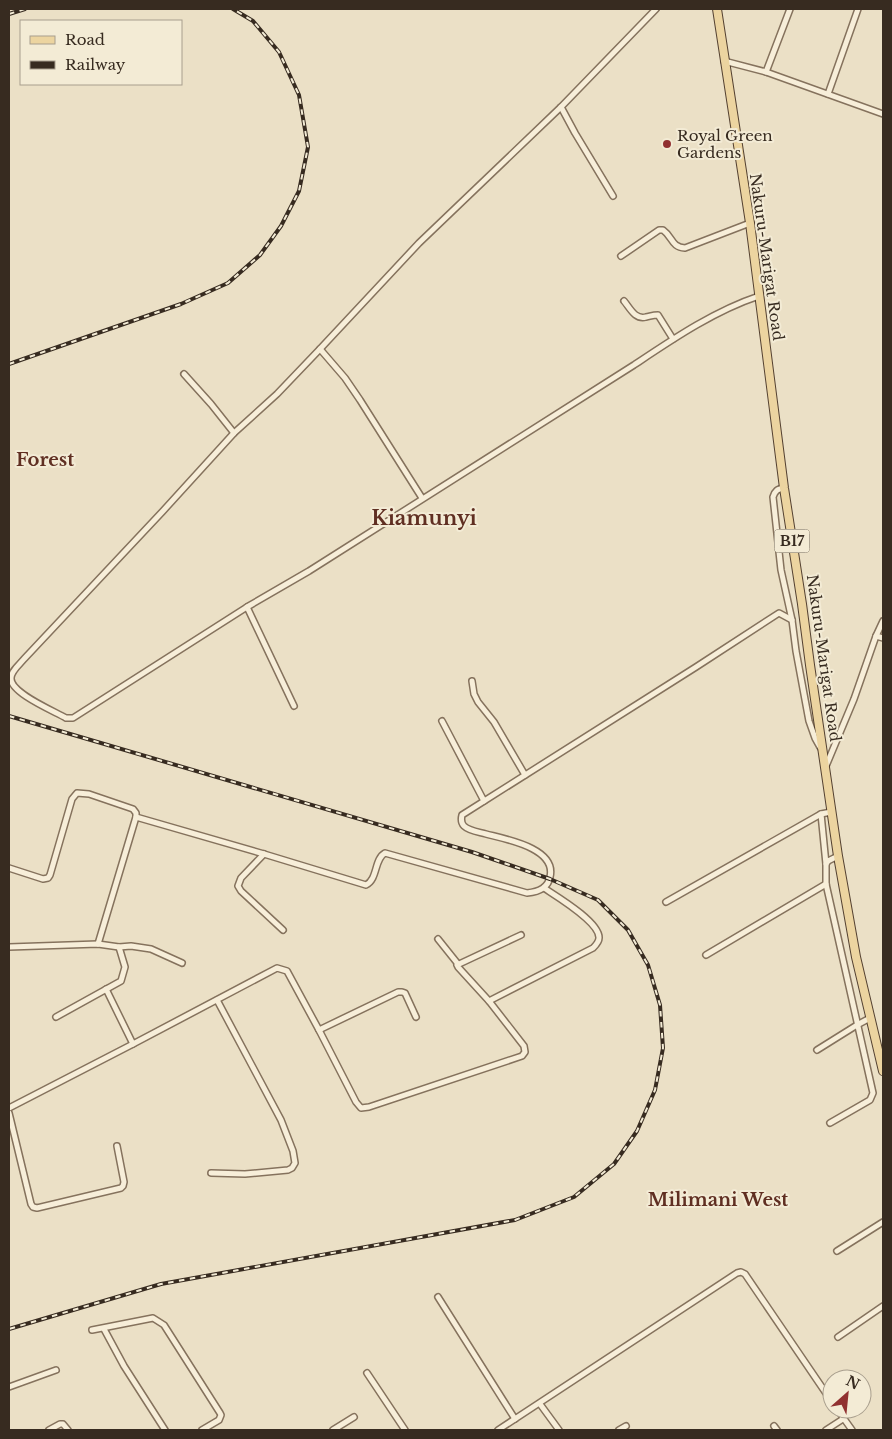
<svg xmlns="http://www.w3.org/2000/svg" width="892" height="1439" viewBox="0 0 892 1439" font-family="'Libre Baskerville',serif">
<style>
.lines{fill:none;stroke-linecap:round;stroke-linejoin:round}
.street-casing{stroke:#85725d;stroke-width:8}
.primary-casing{stroke:#544131;stroke-width:10}
.street{stroke:#f7eed9;stroke-width:5}
.primary{stroke:#ecd4a0;stroke-width:8}
.rail-casing{stroke:#372b20;stroke-width:4}
.rail{stroke:#f3ebd5;stroke-width:2;stroke-dasharray:5.5;stroke-linecap:butt}
.poi-dot{fill:#913131;stroke:#f3ebd5;stroke-width:2}
.labels{text-anchor:middle;dominant-baseline:central;stroke-width:4;stroke-linejoin:round;paint-order:stroke}
.shield{fill:#f3ebd5;stroke:#6f6556;stroke-width:1}
.shield-label{font-size:14px;font-weight:bold;fill:#372b20}
.poi-label{font-size:15px;fill:#372b20;stroke:#f3ebd5;text-anchor:start}
.street-label{font-size:15px;fill:#372b20;stroke:#f3ebd5}
.quarter-label{font-size:18px;font-weight:bold;fill:#602f22;stroke:#f3ebd5}
.district-label{font-size:20px;font-weight:bold;fill:#602f22;stroke:#f3ebd5}
</style>
<rect width="100%" height="100%" fill="#ebe0c6"/>
<g class="lines">
<g class="street-casing">
<g id="street">
<path d="M656,9L561,107L419,243L320,349L277,394L234,433L163,511L24,659C20,664 11,671 11,678C10,693 54,711 66,718H73L247,607L309,571L634,365C673,339 714,311 759,296"/>
<polyline points="724,61 766,72 883,114"/>
<polyline points="766,72 790,9"/>
<polyline points="828,94 858,9"/>
<polyline points="561,107 575,133 613,196"/>
<path d="M621,256L659,230H663C673,237 671,247 685,248L750,223"/>
<path d="M624,301C630,308 635,320 646,317C651,316 653,315 658,315L673,339"/>
<polyline points="320,349 345,378 360,400 422,498"/>
<polyline points="184,374 211,404 234,433"/>
<path d="M784,488C777,489 775,491 773,497L781,570L792,620L796,651L809,721L815,738L820,747"/>
<polyline points="247,607 294,706"/>
<polyline points="876,636 883,638"/>
<polyline points="472,681 474,694 478,702 494,722 525,775"/>
<polyline points="442,721 484,801"/>
<polyline points="826,766 854,699 876,636 883,621"/>
<polyline points="821,814 826,864"/>
<polyline points="264,854 241,878 238,886 241,891 283,930"/>
<polyline points="9,868 43,879 48,878 50,875 72,799 77,793 89,794 133,809 136,813 136,817"/>
<polyline points="666,902 821,814 831,812"/>
<polyline points="438,939 458,964"/>
<path d="M98,944L136,817L264,854L366,885C378,879 374,859 385,853L527,893C538,892 548,888 550,877C557,848 505,839 486,834C479,832 469,831 464,826C461,823 461,819 462,815L696,667L779,613L792,620"/>
<polyline points="9,947 98,944 119,947 131,946 151,949 182,963"/>
<polyline points="706,955 826,884"/>
<polyline points="106,989 133,1044"/>
<path d="M489,1001L593,948C596,945 599,942 599,938C600,922 556,896 544,888"/>
<polyline points="56,1017 121,981 125,967 119,947"/>
<polyline points="319,1030 398,992 402,992 405,993 416,1017"/>
<polyline points="817,1050 857,1025 870,1018"/>
<polyline points="9,1108 133,1044 277,968 287,971 319,1030 356,1102 361,1108 369,1107 522,1056 525,1052 524,1046 489,1001 458,967 457,965 521,935"/>
<polyline points="9,1113 31,1204 33,1207 37,1208 121,1188 123,1186 124,1182 117,1146"/>
<polyline points="830,1123 870,1100 873,1093 826,884 826,864 828,861 838,856"/>
<polyline points="211,1173 245,1174 288,1170 292,1168 295,1163 293,1151 281,1120 217,1000"/>
<polyline points="837,1251 883,1222"/>
<polyline points="438,1297 515,1419"/>
<polyline points="104,1329 124,1366 165,1430"/>
<polyline points="92,1330 153,1318 164,1325 220,1413 221,1415 219,1420 202,1430"/>
<polyline points="838,1337 883,1306"/>
<polyline points="367,1373 405,1430"/>
<polyline points="9,1387 56,1370"/>
<polyline points="540,1404 559,1430"/>
<polyline points="837,1409 852,1430"/>
<polyline points="774,1426 777,1430"/>
<polyline points="49,1430 60,1424 63,1424 68,1430"/>
<polyline points="333,1430 354,1417"/>
<polyline points="498,1430 737,1273 741,1272 745,1274 832,1402"/>
<polyline points="619,1430 626,1426"/>
<polyline points="826,1430 843,1419"/>
</g>
</g>
<g class="primary-casing">
<polyline id="primary" points="717,9 750,223 784,488 802,604 810,665 838,856 856,957 883,1071"/>
</g>
<use href="#street" class="street"/>
<use href="#primary" class="primary"/>
<g class="rail-casing">
<g id="rail">
<polyline points="9,14 25,9"/>
<polyline points="9,364 181,304 228,283 260,255 281,226 299,191 308,147 299,95 279,52 253,21 233,9"/>
<polyline points="9,716 472,852 550,879 598,900 628,930 648,965 660,1005 663,1048 655,1090 637,1131 614,1164 574,1197 515,1220 161,1284 9,1329"/>
</g>
</g>
<use href="#rail" class="rail"/>
</g>
<circle class="poi-dot" cx="667" cy="144" r="5"/>
<g class="labels">
<rect class="shield" x="774.5" y="529.5" width="35" height="23" rx="4"/>
<g class="shield-label">
<text x="792" y="541">B17</text>
</g>
<g class="poi-label">
<text x="677" y="135">Royal Green<tspan x="677" dy="17">Gardens</tspan></text>
</g>
<g class="street-label">
<text transform="translate(767 257) rotate(82)">Nakuru-Marigat Road</text>
<text transform="translate(824 658) rotate(82)">Nakuru-Marigat Road</text>
</g>
<g class="quarter-label">
<text x="45" y="460">Forest</text>
<text x="718" y="1200">Milimani West</text>
</g>
<g class="district-label">
<text x="424" y="518">Kiamunyi</text>
</g>
</g>
<rect width="892" height="1439" fill="none" stroke="#372b20" stroke-width="20"/>
<rect x="20" y="20" width="162" height="65" fill="#f3ebd5" stroke="#a89e8d"/>
<rect x="30" y="36" width="25" height="8" fill="#ecd4a0" stroke="#a89e8d"/>
<text x="65" y="45" font-size="15" fill="#372b20">Road</text>
<rect x="30" y="61" width="25" height="8" fill="#372b20" stroke="#a89e8d"/>
<text x="65" y="70" font-size="15" fill="#372b20">Railway</text>
<g transform="translate(847 1394) rotate(27)"><circle r="24" fill="#f3ebd5" stroke="#a89e8d"/>
<path d="M0-4L9 19L0 12L-9 19Z" fill="#913131"/>
<text y="-8" font-size="14" font-weight="bold" text-anchor="middle" fill="#372b20">N</text>
</g>
</svg>
